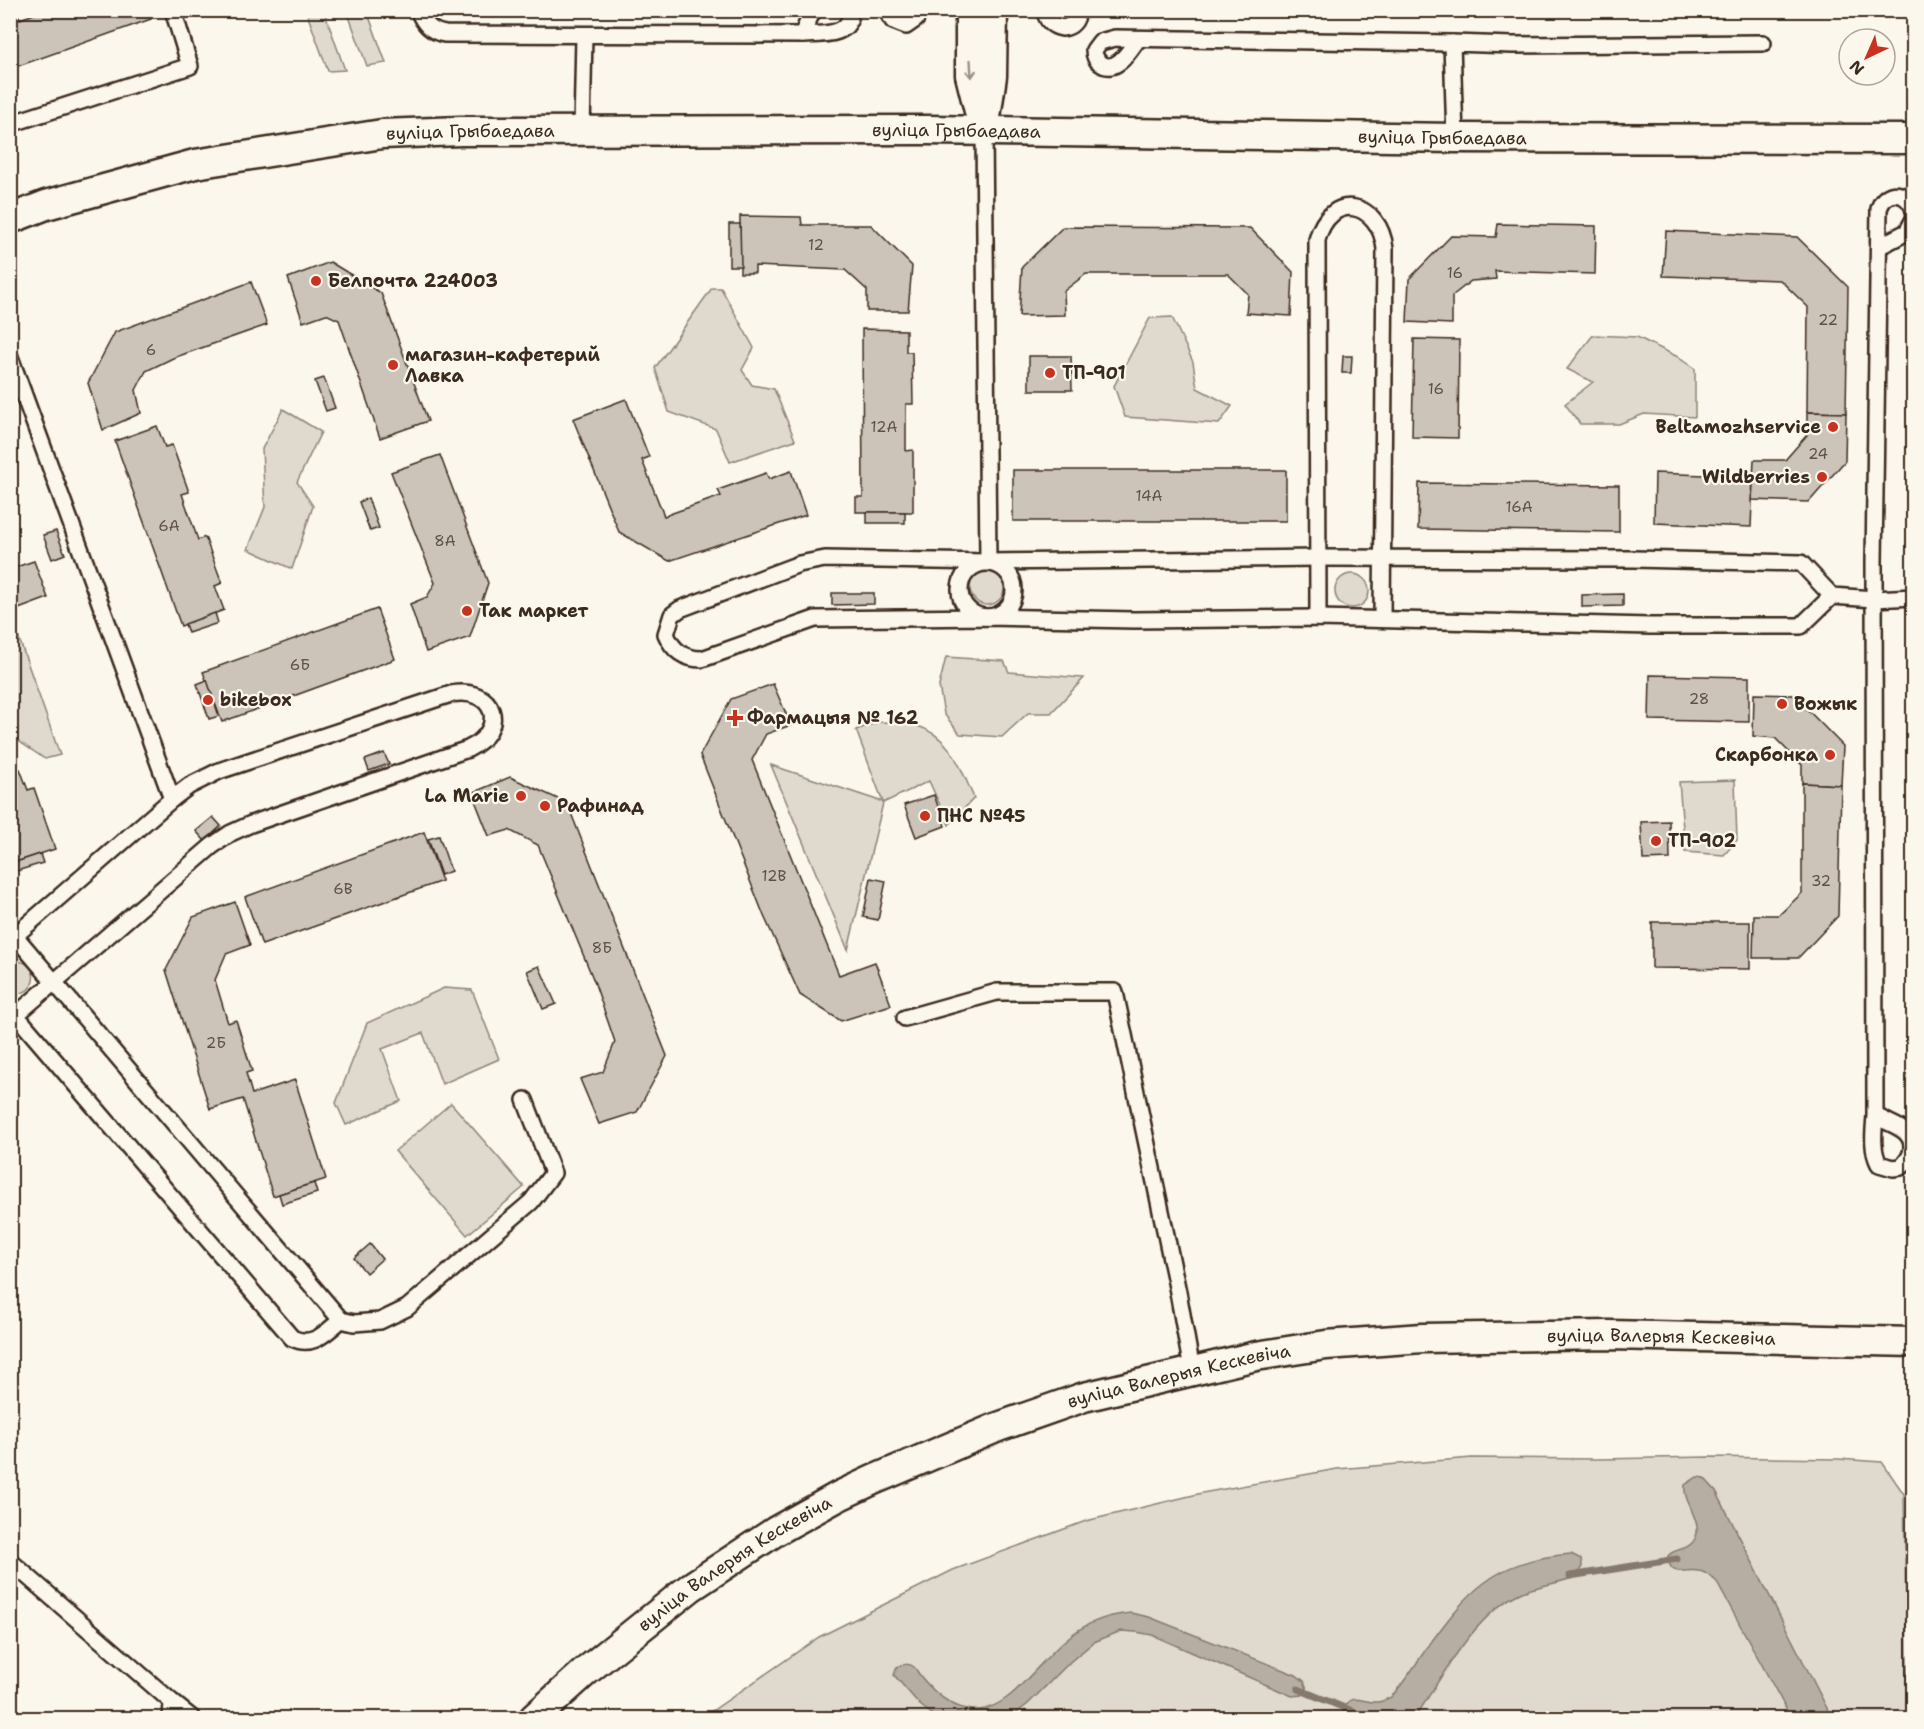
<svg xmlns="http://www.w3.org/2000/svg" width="1924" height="1729" viewBox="0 0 1924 1729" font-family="'Shantell Sans',sans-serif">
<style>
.green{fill:#dfd9ce;stroke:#8d8276;stroke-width:1.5}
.water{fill:#b6aea2;stroke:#85796d;stroke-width:1.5}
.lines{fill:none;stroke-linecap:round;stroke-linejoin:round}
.stream{stroke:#85796d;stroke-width:7}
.building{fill:#ccc4b9;stroke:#3b2a1e;stroke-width:1.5}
.service-casing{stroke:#3b2a1e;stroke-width:20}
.minor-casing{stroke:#3b2a1e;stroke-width:33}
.service{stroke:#fbf7ec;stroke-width:15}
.minor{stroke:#fbf7ec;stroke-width:28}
.oneway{stroke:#9b9085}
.poi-dot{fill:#c8321e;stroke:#fbf7ec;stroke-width:2}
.labels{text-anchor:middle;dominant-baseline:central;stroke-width:4.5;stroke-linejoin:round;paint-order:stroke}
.number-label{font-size:15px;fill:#5f5045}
.street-label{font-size:18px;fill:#3b2a1e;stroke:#fbf7ec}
.poi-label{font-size:18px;font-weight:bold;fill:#3b2a1e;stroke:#fbf7ec;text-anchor:start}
</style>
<rect width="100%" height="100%" fill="#fbf7ec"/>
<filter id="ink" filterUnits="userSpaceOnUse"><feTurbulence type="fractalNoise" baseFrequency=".0167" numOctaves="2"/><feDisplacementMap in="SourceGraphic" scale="12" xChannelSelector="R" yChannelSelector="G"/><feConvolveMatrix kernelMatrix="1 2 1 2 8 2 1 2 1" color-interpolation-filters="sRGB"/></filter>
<g filter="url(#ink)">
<g class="green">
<polygon points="306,11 324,11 345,70 328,71"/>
<polygon points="347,11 367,11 386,63 367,66"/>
<polygon points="712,288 721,288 754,348 742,370 752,385 774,389 795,440 730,462 716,429 669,412 655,368"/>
<polygon points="1172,317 1193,362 1197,388 1232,406 1219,424 1125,417 1114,386 1150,318"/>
<polygon points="1593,335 1637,337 1676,356 1695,369 1695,417 1644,414 1619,424 1580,424 1565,404 1593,382 1567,369"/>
<polygon points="283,409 321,432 297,482 313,506 292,569 248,549 265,507 262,449"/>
<circle cx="987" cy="588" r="17"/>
<circle cx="1352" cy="591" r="17"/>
<polygon points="11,616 60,755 45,759 11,736"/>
<polygon points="946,657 1004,661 1009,672 1084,678 1051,713 1028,713 1002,737 960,734 944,714 939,686"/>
<path d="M878,722C889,723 904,721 915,725C951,736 960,766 974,798L949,825L929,781L883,803L848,950L771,765L883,802L856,730Z"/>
<polygon points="1735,780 1737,840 1724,855 1685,852 1679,782"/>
<path d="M13,961C44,959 37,1001 11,992V962Z"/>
<polygon points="444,988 472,990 499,1059 442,1084 423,1033 382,1049 401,1101 346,1125 336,1103 367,1023"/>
<polygon points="451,1103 524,1187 467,1235 395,1151"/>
<polygon points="1709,1457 1838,1459 1882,1462 1904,1494 1908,1718 702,1718 819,1637 953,1570 1086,1521 1202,1493 1337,1469 1472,1458 1597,1459"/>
</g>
<g class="water">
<path d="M1697,1477L1704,1478L1716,1491L1832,1718H1791L1716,1581C1711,1577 1706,1572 1699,1571C1685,1568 1669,1579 1668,1556C1674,1548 1685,1551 1692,1543C1708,1526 1682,1503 1685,1485Z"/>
<path d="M1571,1554L1581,1559C1583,1566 1582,1570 1577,1576C1559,1584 1538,1585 1520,1593C1475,1614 1441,1678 1415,1718H1346L1343,1712C1349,1690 1362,1703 1377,1702C1382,1702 1387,1699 1391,1697C1404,1683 1414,1667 1424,1652C1467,1592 1493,1560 1571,1554Z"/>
<path d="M1131,1613L1149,1617L1296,1675L1304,1681L1307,1689L1302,1695L1292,1696L1152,1635L1136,1632L1121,1631L1094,1642L1071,1661L1028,1704L1010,1718H937L920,1705L894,1675L897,1667C902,1664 909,1663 914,1667C917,1670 919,1675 922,1678C937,1696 960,1715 985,1709C1002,1704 1014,1693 1026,1680C1061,1644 1078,1618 1131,1613Z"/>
</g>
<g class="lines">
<g class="stream">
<polyline points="1570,1576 1677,1559"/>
<polyline points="1298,1689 1352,1711"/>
</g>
</g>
<g class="building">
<polygon points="45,10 148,10 151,19 10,69 10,14 17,12 20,19"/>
<polygon points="740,216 801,217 802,225 871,225 912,266 908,311 867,311 867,290 845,270 755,266 755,273 740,273"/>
<polygon points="729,224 740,224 741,266 729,266"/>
<polygon points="1498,224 1596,226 1595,274 1495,271 1496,279 1471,281 1452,296 1452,324 1407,322 1409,279 1451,236 1496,237"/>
<polygon points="1063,227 1250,228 1293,272 1291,316 1246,313 1248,294 1228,274 1086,274 1064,291 1065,315 1019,316 1022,267"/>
<polygon points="1666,231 1797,237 1848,287 1846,413 1807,412 1808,307 1780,280 1663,276"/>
<polygon points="330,262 381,293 428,421 380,438 339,320 326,314 303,322 288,278"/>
<polygon points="251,282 267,325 173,358 146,371 136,390 141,413 103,430 88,383 115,332"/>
<polygon points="862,329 906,330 906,352 912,352 913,404 906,404 906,451 913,450 913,512 856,512 856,497 863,497"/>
<polygon points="1414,339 1459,340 1458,438 1412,437"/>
<polygon points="1029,356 1071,356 1072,390 1029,390"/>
<polygon points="1343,356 1352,356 1351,373 1342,373"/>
<polygon points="324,378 335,408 326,411 315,381"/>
<polygon points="626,399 649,457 642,460 664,516 721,496 718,490 766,473 769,479 791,471 806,515 669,561 619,532 573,419"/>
<polygon points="1807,412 1846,413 1845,461 1809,502 1752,500 1754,460 1785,460 1807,435"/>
<polygon points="157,426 165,447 172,445 189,492 182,494 198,540 205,537 222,583 215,586 224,610 181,626 115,441"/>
<polygon points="440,455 488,583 470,637 426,652 410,604 427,597 435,583 391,472"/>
<rect x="1013" y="470" width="273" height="51"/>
<polygon points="1655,473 1753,477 1751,527 1654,523"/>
<polygon points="1419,483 1619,485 1619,532 1418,529"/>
<polygon points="368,498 379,528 370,531 359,502"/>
<rect x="867" y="512" width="38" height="11"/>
<polygon points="56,531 65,554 52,559 43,535"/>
<polygon points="34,561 48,598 16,610 10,595 10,569"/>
<polygon points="832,593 874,593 874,604 832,605"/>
<polygon points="1623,594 1623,606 1582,607 1582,595"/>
<polygon points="377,609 395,659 222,722 203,672"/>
<polygon points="215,613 218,623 188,633 185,624"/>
<polygon points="1650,675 1749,677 1749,722 1649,720"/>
<polygon points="207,680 219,716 209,719 197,684"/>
<polygon points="773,684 791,725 766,734 752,760 839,975 875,962 891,1005 841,1021 800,995 764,916 700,755 731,699"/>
<polygon points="1754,694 1793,695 1843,746 1841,785 1802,783 1802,765 1775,738 1753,736"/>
<polygon points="384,753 389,764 369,771 365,760"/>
<polygon points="20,769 28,790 34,788 55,849 10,864 10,772"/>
<polygon points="510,777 567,803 667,1056 637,1112 599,1124 580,1079 603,1072 615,1042 594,981 538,845 509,830 489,836 472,793"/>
<polygon points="1802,783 1841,785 1838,916 1798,958 1753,958 1754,915 1779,915 1802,893"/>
<polygon points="934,795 945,826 916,837 904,805"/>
<polygon points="213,817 221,826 205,841 196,831"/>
<polygon points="1669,821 1670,859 1643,860 1641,822"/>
<polygon points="424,832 442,881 262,945 245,897"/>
<polygon points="439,836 451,871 441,875 428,839"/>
<polygon points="40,854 43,863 10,873 10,864"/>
<polygon points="871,878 886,881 878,920 863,917"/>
<polygon points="235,902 250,945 226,954 215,980 228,1023 236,1020 252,1071 246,1073 252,1094 295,1080 326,1179 273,1196 243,1099 210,1109 166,970 193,917"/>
<polygon points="1652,922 1750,922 1750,969 1652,968"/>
<polygon points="539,966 556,1004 543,1009 527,971"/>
<polygon points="314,1183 317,1193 282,1204 279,1194"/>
<polygon points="370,1244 382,1259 366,1273 354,1258"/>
</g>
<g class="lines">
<g class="service-casing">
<g id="service">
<path d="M418,10C424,24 431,32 445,34L802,35C819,34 855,37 849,10"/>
<polyline points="886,10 893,21 906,26 916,19 918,10"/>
<path d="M1045,10C1046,20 1052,26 1062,28C1072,27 1077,21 1078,10"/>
<polyline points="802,35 813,10"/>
<path d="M1138,39C1130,50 1116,75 1100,63C1095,59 1094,55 1094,50L1100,42L1115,38L1452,43"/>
<polyline points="10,124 190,66 173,10"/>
<polyline points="582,131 584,35"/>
<polyline points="984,131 988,562"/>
<polyline points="1455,138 1452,43 1513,45 1763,43"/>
<polyline points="1880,246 1907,232 1914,219"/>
<polyline points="10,357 172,799 10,940"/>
<circle cx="987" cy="590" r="27"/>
<path d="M1832,596L1801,626H1650L1318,618L1134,620L986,617L815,619L702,659C684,659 673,651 666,634L672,615L680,609L799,564L825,559L988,562L1317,558L1634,559L1801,563L1832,596L1874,599L1914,597"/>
<path d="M1318,618L1317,240C1330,190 1380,201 1385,249L1382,619"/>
<polyline points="10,930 341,1320 354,1323 380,1321 407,1308 531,1202 553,1173 525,1100"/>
<path d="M10,1013L16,1015L292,1338C313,1348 325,1333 341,1320"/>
<path d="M16,1015L212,846L231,833L251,824L468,749C509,729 495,686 451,694L219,771L189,786L172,799"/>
<polyline points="905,1018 997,992 1115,992 1178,1292 1192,1370"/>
<path d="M1875,1115C1888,1125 1912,1127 1912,1147C1912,1156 1907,1162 1901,1167L1893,1168L1879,1164C1871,1149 1874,1131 1875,1115L1874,562L1879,209C1885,188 1909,190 1914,211"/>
<polyline points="10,1561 172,1702 171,1718"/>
<polyline points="172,1702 192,1718"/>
</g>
</g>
<g class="minor-casing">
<g id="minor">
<polyline points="970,10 970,75 984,131"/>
<polyline points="986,117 992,76 993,10"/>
<path id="s1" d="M10,219L46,205L195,164L382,134L461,131L928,130L1455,138L1914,139"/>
<path id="s2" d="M534,1718L585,1672L691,1587L776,1531L839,1496L873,1480L998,1427L1084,1397L1256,1356L1326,1345L1422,1338L1609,1335L1914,1342"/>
</g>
</g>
<use href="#service" class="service"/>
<use href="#minor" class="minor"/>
</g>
<defs><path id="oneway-shaft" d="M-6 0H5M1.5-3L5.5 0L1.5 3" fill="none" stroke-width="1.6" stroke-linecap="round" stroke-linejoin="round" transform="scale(1.5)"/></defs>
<use class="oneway" href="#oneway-shaft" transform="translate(971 69) rotate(87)"/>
</g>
<g class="poi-dot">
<circle cx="316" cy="281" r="6"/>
<circle cx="393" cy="365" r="6"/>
<circle cx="1050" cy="373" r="6"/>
<circle cx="1833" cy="427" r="6"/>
<circle cx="1822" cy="477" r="6"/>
<circle cx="467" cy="611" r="6"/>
<circle cx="208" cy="700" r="6"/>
<circle cx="1782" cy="704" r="6"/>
<path d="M732 709h6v6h6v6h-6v6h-6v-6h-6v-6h6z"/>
<circle cx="1830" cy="755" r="6"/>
<circle cx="521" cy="796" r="6"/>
<circle cx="545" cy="806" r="6"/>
<circle cx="925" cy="816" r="6"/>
<circle cx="1656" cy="841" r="6"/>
</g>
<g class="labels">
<g class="number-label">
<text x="816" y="245">12</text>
<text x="1455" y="273">16</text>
<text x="1828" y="320">22</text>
<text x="151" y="350">6</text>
<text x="1436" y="389">16</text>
<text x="884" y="427">12А</text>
<text x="1818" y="454">24</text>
<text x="1149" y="496">14А</text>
<text x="1519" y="507">16А</text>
<text x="169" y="526">6А</text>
<text x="445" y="541">8А</text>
<text x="300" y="665">6Б</text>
<text x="1699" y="699">28</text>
<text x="774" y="876">12В</text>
<text x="1821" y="881">32</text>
<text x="343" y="889">6В</text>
<text x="602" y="948">8Б</text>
<text x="216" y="1043">2Б</text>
</g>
<g class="street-label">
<text stroke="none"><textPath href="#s1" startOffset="957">вуліца Грыбаедава</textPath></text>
<text stroke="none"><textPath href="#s1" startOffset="471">вуліца Грыбаедава</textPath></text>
<text stroke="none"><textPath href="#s1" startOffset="1443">вуліца Грыбаедава</textPath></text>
<text stroke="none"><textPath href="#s2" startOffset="1226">вуліца Валерыя Кескевіча</textPath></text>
<text stroke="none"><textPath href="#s2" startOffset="740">вуліца Валерыя Кескевіча</textPath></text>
<text stroke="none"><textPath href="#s2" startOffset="254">вуліца Валерыя Кескевіча</textPath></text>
</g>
<g class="poi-label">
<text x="328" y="281">Белпочта 224003</text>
<text x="405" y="355">магазин-кафетерий<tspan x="405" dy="21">Лавка</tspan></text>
<text x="1062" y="373">ТП-901</text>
<text x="1821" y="427" text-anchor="end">Beltamozhservice</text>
<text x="1810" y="477" text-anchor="end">Wildberries</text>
<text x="479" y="611">Так маркет</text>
<text x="220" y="700">bikebox</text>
<text x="1794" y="704">Вожык</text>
<text x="747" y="718">Фармацыя № 162</text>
<text x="1818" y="755" text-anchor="end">Скарбонка</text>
<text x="509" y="796" text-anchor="end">La Marie</text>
<text x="557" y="806">Рафинад</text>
<text x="937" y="816">ПНС №45</text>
<text x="1668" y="841">ТП-902</text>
</g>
</g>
<rect width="1924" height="1729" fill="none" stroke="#fbf7ec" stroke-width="36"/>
<rect x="18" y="18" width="1888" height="1693" fill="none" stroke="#3b2a1e" stroke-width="2" filter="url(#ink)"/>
<g transform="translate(1867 57) rotate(224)"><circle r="28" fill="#fbf7ec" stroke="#aea59a" stroke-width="1.5"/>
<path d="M0-4.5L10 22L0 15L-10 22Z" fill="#c8321e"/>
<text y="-9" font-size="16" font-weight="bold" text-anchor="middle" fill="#3b2a1e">N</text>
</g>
</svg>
